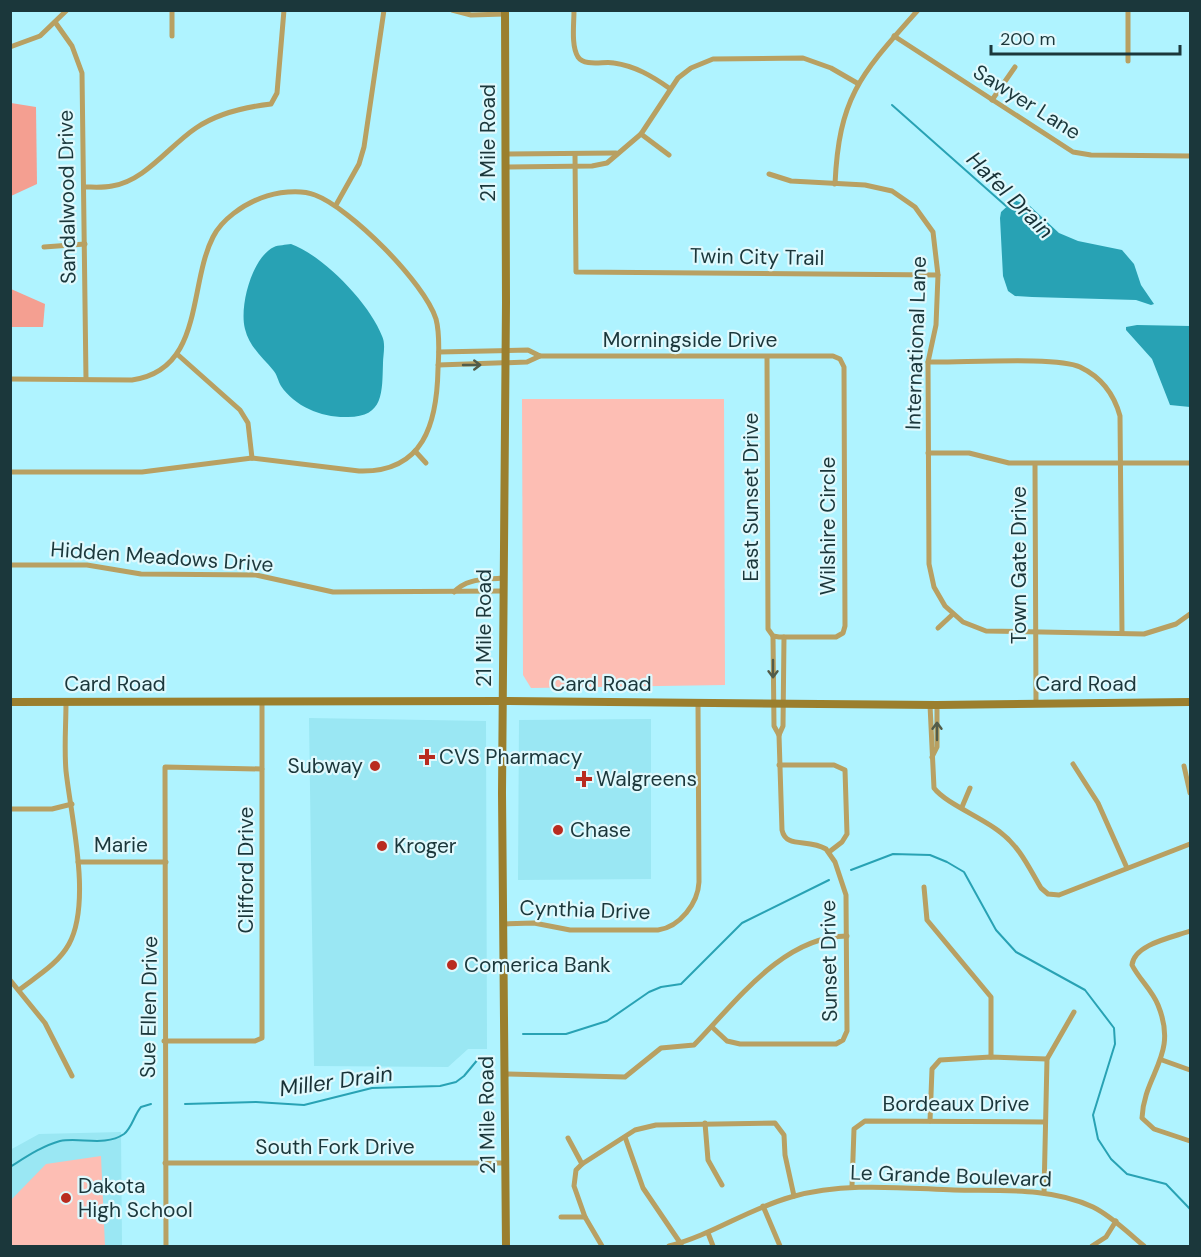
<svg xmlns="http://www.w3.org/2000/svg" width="1201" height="1257" viewBox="0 0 1201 1257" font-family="'DM Sans',sans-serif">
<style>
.built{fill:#9ae7f3}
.green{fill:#fdbeb4}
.forest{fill:#f49f91}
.water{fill:#28a2b4}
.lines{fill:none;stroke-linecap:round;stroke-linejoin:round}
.stream{stroke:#28a2b4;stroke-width:2}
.street{stroke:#b8a062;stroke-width:5}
.secondary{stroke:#9b7f2e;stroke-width:8}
.oneway{stroke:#525c49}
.poi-dot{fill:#b92b1f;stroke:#dff9fd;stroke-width:2}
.labels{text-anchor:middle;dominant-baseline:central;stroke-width:4.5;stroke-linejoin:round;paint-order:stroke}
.street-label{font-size:21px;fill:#1b373b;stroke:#dff9fd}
.poi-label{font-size:21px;fill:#1b373b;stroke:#dff9fd;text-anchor:start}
.water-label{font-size:22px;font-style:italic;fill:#183136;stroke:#dff9fd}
</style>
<rect width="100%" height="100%" fill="#aff3ff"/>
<g class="built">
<polygon points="309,718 486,721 487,1049 468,1049 448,1067 314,1066"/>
<polygon points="651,719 651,879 518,880 519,720"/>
<polygon points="121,1132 122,1246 11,1246 10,1150 39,1134"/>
</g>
<g class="green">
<polygon points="522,399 724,399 725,685 531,688 523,675"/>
<polygon points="101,1156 105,1246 11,1246 11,1200 46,1164"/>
</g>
<g class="forest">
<polygon points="11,103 36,107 37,184 11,196"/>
<polygon points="11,289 45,304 43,327 11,327"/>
</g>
<g class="water">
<polygon points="1014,200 1030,206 1059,233 1078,241 1122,250 1134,264 1141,285 1154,304 1151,305 1136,300 1032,297 1015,296 1008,291 1003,276 1000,218 1001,212"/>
<path d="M291,244C324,256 370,304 382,336C386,344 383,355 383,363C382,392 384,417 348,417C323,418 295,407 281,386C278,381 277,374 273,370C262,357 249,346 245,329C239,307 252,257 274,247C278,245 286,245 291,244Z"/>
<polygon points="1137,325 1190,326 1190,407 1170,405 1152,359 1126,330 1126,327"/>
</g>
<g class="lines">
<g class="stream">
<polyline points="892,105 1006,206"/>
<polyline points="851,870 893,854 930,855 947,862 964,872 996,930 1016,952 1085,990 1114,1028 1115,1044 1093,1115 1098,1139 1111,1159 1127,1174 1166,1184 1190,1209"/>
<polyline points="523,1034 566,1034 607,1021 649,992 661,987 681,984 742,923 829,880"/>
<polyline points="185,1104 256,1102 304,1105 372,1088 440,1086 456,1082 464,1076 479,1058"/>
<path d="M10,1167C26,1157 42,1146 60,1141C80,1137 105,1147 124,1134C132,1128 134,1115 141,1107L151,1104"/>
</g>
<g class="street">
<polyline points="172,10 172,36"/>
<polyline points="452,10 471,15 505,14"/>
<path d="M574,10C574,24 571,46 578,57C585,67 604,61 614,63C635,66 652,76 669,88"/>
<polyline points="55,22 72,46 82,73 86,379"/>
<polyline points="894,36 1073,152 1091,155 1190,156"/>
<polyline points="10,47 40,36 67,10"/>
<polyline points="1128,61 1128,10"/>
<polyline points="992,100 1015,67"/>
<polyline points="641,134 669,155"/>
<polyline points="506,154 616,153"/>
<polyline points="575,154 576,272 938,275"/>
<polyline points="505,167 592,166 607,163 641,134 678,78 691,68 713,59 803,58 831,68 857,83"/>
<polyline points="769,174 791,181 865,185 892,191 915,207 933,232 938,275 936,325 928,362 929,564 934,587 945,606 963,622 986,631 1144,634 1176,624 1190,614"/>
<path d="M835,184C839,96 861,74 918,10"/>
<path d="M84,187C93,187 103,188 112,186C145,181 169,146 196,128C218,113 245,107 271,104L277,93L284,10"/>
<polyline points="336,205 359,164 364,147 384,10"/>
<polyline points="44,247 85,244"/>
<polyline points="439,352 528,350 540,356"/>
<polyline points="177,354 240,410 248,423 252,458"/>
<path d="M928,362C959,363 1058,356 1080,367C1101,377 1114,394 1120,416L1122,633"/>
<polyline points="438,365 527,362 540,356 833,356 840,359 844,367 845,626 843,633 836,637 779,637 773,636 768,629 767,357"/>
<path d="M10,379L132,380C204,370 188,286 213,237C222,219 243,205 261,198C276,192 300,189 315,195C350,208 424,282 436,319C440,334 439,353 438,369C437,423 424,473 359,471L252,458L142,472H10"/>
<polyline points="415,451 426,463"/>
<polyline points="928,453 969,453 1009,463 1190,463"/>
<polyline points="1035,464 1036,702"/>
<polyline points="10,565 87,565 141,574 256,575 333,592 502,591"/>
<path d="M454,592C467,578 484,580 502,578"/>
<polyline points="938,628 953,614"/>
<polyline points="773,636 774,726 779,735"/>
<path d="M930,705L934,788C945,803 983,818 1000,832C1020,847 1029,868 1041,888L1048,894L1059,895L1190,844"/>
<polyline points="932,757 937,747 937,705"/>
<polyline points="1073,764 1098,803 1127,868"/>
<polyline points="779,765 834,765 845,770 847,834 842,842 829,852"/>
<polyline points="1184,766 1190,793"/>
<polyline points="962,807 970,788"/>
<polyline points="10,809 52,809 72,804"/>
<polyline points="78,862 166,862"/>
<polyline points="924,887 927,920 991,997 991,1057"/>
<path d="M503,924L534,923L570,930H658C680,927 698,903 699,882L698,703"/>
<path d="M1190,931C1174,937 1134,944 1132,965C1139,979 1152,990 1158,1005C1179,1056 1144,1073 1142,1118L1154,1129L1190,1141"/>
<polyline points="10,980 45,1023 72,1076"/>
<path d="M19,990C37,976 58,964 69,944C92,902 71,817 66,771C64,748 66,725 66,702"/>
<path d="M712,1027L727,1041L740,1044H836L843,1040L847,1031L846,895L835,862L826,849C808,838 786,849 782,830L779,735L783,726L784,637"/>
<polyline points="164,1041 255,1041 262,1038 262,702"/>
<polyline points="1162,1060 1190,1070"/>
<path d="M505,1074L625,1077L661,1048L694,1045C735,1003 783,936 847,936"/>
<polyline points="930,1121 932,1069 940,1060 991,1057 1047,1059"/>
<polyline points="705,1123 708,1160 722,1185"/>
<polyline points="625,1137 643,1188 681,1244"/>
<polyline points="568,1138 582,1164"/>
<polyline points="165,1163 506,1163"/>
<polyline points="852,1186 854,1129 865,1121 1045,1122"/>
<polyline points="1044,1193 1047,1059 1074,1012"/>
<polyline points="763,1206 780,1246"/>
<polyline points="561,1217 585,1217"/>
<polyline points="708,1233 713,1246"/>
<path d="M166,1246C165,1087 166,927 165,767L262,769"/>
<polyline points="602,1246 585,1217 574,1186 576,1170 582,1164 635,1130 656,1125 775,1123 784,1135 785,1155 794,1196"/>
<path d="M669,1246C712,1235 748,1209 791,1197C844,1182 900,1188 954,1190C1000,1191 1051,1187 1093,1207C1113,1217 1128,1233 1144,1246"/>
<polyline points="1092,1246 1106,1237 1116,1221"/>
</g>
<g class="secondary">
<polyline points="505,10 506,302 502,793 506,1246"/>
<polyline points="10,702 502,701 937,705 1190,702"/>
</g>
</g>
<defs><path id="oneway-shaft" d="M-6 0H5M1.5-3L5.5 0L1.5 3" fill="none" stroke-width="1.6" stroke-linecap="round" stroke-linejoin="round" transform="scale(1.5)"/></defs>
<g class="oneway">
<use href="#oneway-shaft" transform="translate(472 365)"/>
<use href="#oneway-shaft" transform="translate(773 669) rotate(90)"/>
<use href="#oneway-shaft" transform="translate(937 731) rotate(-90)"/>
</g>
<g class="poi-dot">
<path d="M424 748h6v6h6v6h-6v6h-6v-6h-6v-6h6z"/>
<circle cx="375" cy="766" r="6"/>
<path d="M581 770h6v6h6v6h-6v6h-6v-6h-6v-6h6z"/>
<circle cx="558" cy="830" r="6"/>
<circle cx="382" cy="846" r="6"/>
<circle cx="452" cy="965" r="6"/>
<circle cx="66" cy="1198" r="6"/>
</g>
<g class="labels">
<g class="street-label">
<text transform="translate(1027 102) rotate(32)">Sawyer Lane</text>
<text transform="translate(488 143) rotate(-90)">21 Mile Road</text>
<text transform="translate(67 197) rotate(-91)">Sandalwood Drive</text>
<text transform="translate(757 257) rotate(1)">Twin City Trail</text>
<text x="690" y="340">Morningside Drive</text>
<text transform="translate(916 343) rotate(-88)">International Lane</text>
<text transform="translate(751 497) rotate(-90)">East Sunset Drive</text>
<text transform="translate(828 526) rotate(-90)">Wilshire Circle</text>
<text transform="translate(162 557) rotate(4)">Hidden Meadows Drive</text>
<text transform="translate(1019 565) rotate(-90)">Town Gate Drive</text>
<text transform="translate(484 628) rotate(-90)">21 Mile Road</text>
<text x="115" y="684">Card Road</text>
<text x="601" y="684">Card Road</text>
<text x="1086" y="684">Card Road</text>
<text x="121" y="845">Marie</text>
<text transform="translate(246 870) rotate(-90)">Clifford Drive</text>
<text transform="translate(585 910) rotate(2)">Cynthia Drive</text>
<text transform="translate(829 961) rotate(-91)">Sunset Drive</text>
<text transform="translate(149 1007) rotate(-89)">Sue Ellen Drive</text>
<text x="956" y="1104">Bordeaux Drive</text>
<text transform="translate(487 1115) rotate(-91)">21 Mile Road</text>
<text x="335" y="1147">South Fork Drive</text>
<text transform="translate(951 1176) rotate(2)">Le Grande Boulevard</text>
</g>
<g class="poi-label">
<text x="439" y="757">CVS Pharmacy</text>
<text x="363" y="766" text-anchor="end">Subway</text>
<text x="596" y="779">Walgreens</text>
<text x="570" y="830">Chase</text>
<text x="394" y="846">Kroger</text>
<text x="464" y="965">Comerica Bank</text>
<text x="78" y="1186">Dakota<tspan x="78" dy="24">High School</tspan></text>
</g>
<g class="water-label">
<text transform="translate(1010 195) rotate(45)">Hafel Drain</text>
<text transform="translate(336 1081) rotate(-8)">Miller Drain</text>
</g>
</g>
<rect width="1201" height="1257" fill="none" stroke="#1b373b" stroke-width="24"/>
<path d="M991 45v9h189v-9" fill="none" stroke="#1b373b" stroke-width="3"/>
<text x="1000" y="45" font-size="18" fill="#1b373b" stroke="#dff9fd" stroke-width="4.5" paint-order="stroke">200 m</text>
</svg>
